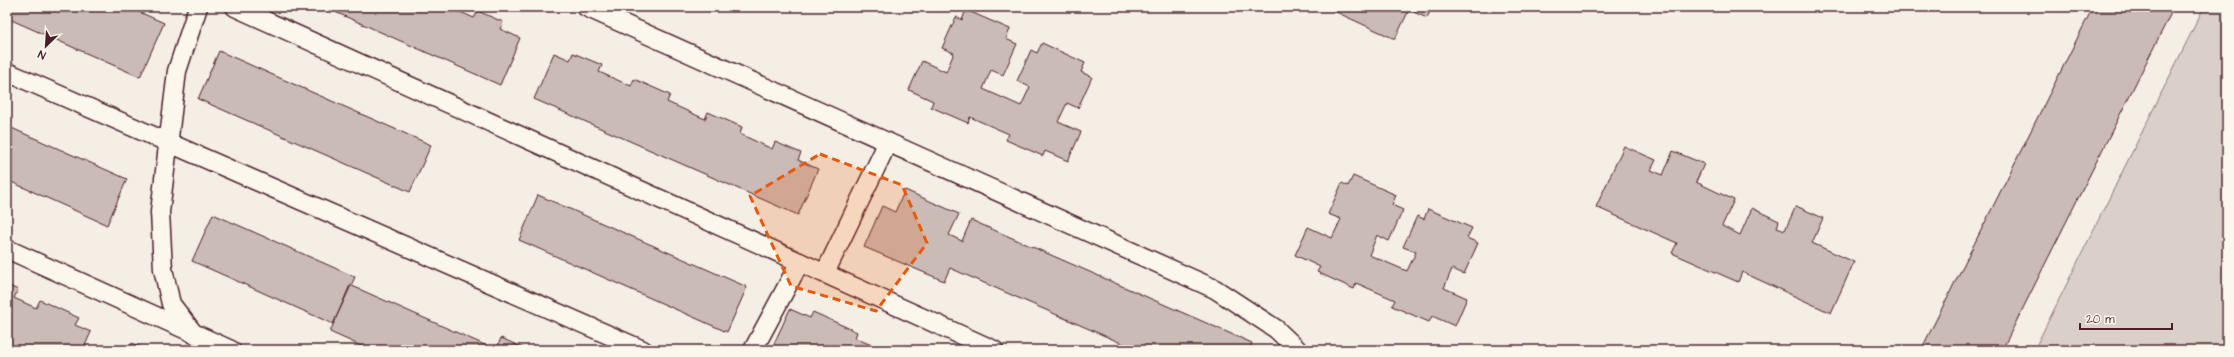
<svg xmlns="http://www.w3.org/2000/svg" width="2234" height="357" font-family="'Architects Daughter',sans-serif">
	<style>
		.green { fill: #dbd0c9; stroke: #92787a }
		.building { fill: #cabbb6; stroke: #4a1f2b }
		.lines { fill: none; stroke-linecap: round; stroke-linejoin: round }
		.lane-casing { stroke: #4a1f2b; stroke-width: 21 }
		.lane { stroke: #fbf7ec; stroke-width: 18 }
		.marked { fill: #e8590c; fill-opacity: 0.2; stroke: #e8590c; stroke-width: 3; stroke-dasharray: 8 5; stroke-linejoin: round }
	</style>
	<rect width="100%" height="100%" fill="#f4eee4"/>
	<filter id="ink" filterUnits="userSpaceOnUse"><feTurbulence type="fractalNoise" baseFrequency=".025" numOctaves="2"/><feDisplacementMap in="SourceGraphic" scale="8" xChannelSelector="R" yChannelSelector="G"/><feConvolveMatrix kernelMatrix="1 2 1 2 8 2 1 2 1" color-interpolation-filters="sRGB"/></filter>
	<g filter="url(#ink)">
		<!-- green -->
		<path class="green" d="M2204 7H2227V350H2034Z"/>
		<!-- building -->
		<path class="building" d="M7 7H128L164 23 140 77 7 18Z
			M324 7H449L474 18 478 11 503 22 500 29 520 38 500 85Z
			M1325 7H1432L1427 18 1409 10 1395 39Z
			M2093 7H2174L2002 350H1921Z
			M966 10 1010 29 1006 39 1017 44 1003 75 991 70 983 89 1021 106 1030 87 1017 81 1031 50 1037 53 1042 43 1085 63 1081 72 1092 77 1078 108 1067 103 1058 122 1081 132 1068 161 1045 151 1043 156 1006 140 1009 134 970 117 968 123 931 107 933 101 909 90 922 61 946 72 954 53 942 48 956 17 962 20Z
			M219 51 431 145 410 192 198 99Z
			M554 53 570 60 573 53 602 65 599 72 631 86 634 79 670 95 667 102 705 119 708 112 742 127 740 134 772 149 775 142 801 153 798 160 818 169 798 215 534 99Z
			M7 126 127 179 107 225 7 180Z
			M1624 146 1656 160 1651 170 1663 175 1673 151 1704 164 1696 182 1734 200 1722 226 1740 235 1752 208 1779 221 1777 227 1785 230 1796 206 1823 218 1812 243 1854 262 1831 313 1742 272 1738 282 1672 253 1677 243 1596 207Z
			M1353 176 1396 195 1392 205 1403 210 1389 241 1377 235 1369 255 1407 271 1416 252 1403 247 1417 216 1424 219 1428 209 1472 228 1467 238 1478 243 1464 274 1452 269 1444 288 1467 298 1455 326 1432 316 1429 322 1392 306 1395 300 1356 283 1354 289 1317 272 1320 267 1295 255 1308 227 1332 238 1341 219 1328 214 1342 183 1348 186Z
			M905 190 959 214 949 235 962 241 971 220 1252 343 1249 350H1137L950 268 944 281 864 247 882 206 895 212Z
			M538 195 747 287 727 332 519 240Z
			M213 214 355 277 333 324 192 261Z
			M7 285 18 290 14 298 36 308 40 300 79 318 75 325 91 332 83 350H17L7 345Z
			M350 285 496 350H370L330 332Z
			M790 309 810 318 813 312 857 332 855 338 883 350H771Z
			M501 338 528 350H496Z
			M132 343 148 350H129Z"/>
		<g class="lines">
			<defs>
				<path id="lane" d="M235 7 994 350
					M586 7 1215 289 1276 329 1298 350
					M7 72 643 350
					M7 249 231 350
					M825 273 888 142
					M194 334 171 304 163 269 160 212 177 71 198 7
					M753 350 800 262"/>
			</defs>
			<!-- lane casing -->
			<use href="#lane" class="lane-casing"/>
			<!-- lane -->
			<use href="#lane" class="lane"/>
		</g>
	</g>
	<!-- marked area -->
	<path class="marked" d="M820 154 902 185 927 243 876 311 791 286 750 196Z"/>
	<!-- margin -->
	<rect width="2234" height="357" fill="none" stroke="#fbf7ec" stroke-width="24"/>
	<rect x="12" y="12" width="2210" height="333" fill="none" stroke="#4a1f2b" stroke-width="1.5" filter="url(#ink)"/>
	<!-- north arrow -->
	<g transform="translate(46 46) rotate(205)" stroke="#fbf7ec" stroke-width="3" paint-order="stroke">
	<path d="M0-3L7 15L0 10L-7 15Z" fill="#4a1f2b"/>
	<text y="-6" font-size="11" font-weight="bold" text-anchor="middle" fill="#4a1f2b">N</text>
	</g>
	<!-- scale -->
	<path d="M2080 323v6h92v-6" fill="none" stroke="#4a1f2b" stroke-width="2"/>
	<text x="2086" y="323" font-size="12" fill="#4a1f2b" stroke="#fbf7ec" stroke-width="3" paint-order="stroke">20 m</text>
</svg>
